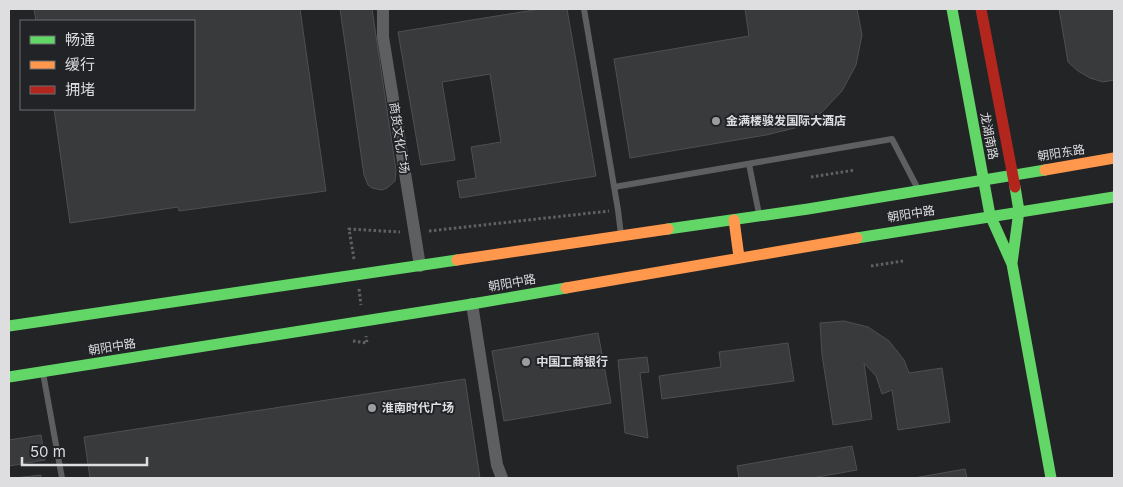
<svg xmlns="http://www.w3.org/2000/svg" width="1123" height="487" font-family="Inter,'Noto Sans SC',sans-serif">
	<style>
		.building { fill: #393a3c; stroke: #4e4f51 }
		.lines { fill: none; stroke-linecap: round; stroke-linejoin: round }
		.path { stroke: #616162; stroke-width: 3; stroke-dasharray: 2.5 2.5; stroke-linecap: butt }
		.lane { stroke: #5e5f61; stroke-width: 6 }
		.street { stroke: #5e5f61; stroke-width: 12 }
		.fast { stroke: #63d668; stroke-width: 11 }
		.slow { stroke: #ff974d; stroke-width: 11 }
		.jam { stroke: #b3261e; stroke-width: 11 }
		.poi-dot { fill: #9d9da0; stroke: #222327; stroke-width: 2 }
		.labels { text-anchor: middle; stroke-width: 4; stroke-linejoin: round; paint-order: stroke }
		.poi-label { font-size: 12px; font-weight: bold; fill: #dedee1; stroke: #222327; text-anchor: start }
		.street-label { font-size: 12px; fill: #dedee1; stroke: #222327 }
	</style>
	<rect width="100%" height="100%" fill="#232426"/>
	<!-- building -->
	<path class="building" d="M34 9H300L326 191 179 211 178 207 70 223 54 109H194V21H36Z
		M340 9H372L396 170 395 181 387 188 382 190 372 188 368 185 364 175Z
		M540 9H567L596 176 460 198 457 181 476 178 471 147 501 142 490 74 442 82 455 160 421 165 398 32Z
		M745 9H857L862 35 856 65 842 91 821 113 795 128 766 135 630 158 614 59 749 36Z
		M1059 9H1114V80L1103 82 1090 78 1078 71 1068 62Z
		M844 321 868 327 889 341 904 360 909 373 942 368 950 422 898 430 892 390 882 394 876 376 864 363 872 419 833 425 822 355 820 323Z
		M598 333 611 403 504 421 492 351Z
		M788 343 794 381 662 399 659 376 721 367 719 352Z
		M647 357 649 372 640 373 648 438 625 433 618 360Z
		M465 379 480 478H90L84 437Z
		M41 435 45 460 9 466V440Z
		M852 446 857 470 812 478H739L737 466Z
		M965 469 967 478H914Z
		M41 475V478H14Z"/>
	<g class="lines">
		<!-- path -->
		<path class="path" d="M811 177 855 170
			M429 231 609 211
			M354 259 349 229 400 232
			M871 266 903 261
			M359 289 361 305
			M353 341 367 343 366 336"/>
		<!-- lane -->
		<path class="lane" d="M584 9 618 210 621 235
			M749 164 759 214
			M614 187 892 139 918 189
			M43 373 62 478"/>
		<!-- street -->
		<path class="street" d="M383 9V37L420 266
			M472 304 497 465 502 478"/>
		<!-- fast -->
		<path class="fast" d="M952 9 990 215 1012 264 1051 478
			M668 229 808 209 1045 170
			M857 238 1114 197
			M1012 263 1019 211 1015 187
			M9 326 457 260
			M9 377 472 304 566 288"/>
		<!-- slow -->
		<path class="slow" d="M1045 170 1114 158
			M734 220 739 257
			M457 260 668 229
			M566 288 857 238"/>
		<!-- jam -->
		<path class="jam" d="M981 9 1015 187"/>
	</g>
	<!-- markers -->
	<g class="poi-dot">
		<circle cx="716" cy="121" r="5"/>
		<circle cx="526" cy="362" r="5"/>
		<circle cx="372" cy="408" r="5"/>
	</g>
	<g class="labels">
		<!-- poi labels -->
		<g class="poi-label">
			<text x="726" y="125">金满楼骏发国际大酒店</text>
			<text x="536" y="366">中国工商银行</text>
			<text x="382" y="412">淮南时代广场</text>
		</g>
		<!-- street labels -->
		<g class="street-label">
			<text transform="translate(989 136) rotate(79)" y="4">龙湖南路</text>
			<text transform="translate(399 138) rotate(81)" y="4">商货文化广场</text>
			<text transform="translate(1061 153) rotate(-9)" y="4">朝阳东路</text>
			<text transform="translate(911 214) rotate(-9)" y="4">朝阳中路</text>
			<text transform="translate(512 283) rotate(-10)" y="4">朝阳中路</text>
			<text transform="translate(112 347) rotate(-9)" y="4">朝阳中路</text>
		</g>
	</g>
	<!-- border -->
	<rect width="1123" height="487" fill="none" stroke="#dedee1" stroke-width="20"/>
	<!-- legend -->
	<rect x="20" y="20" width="175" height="90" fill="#222327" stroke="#6d6e71"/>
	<rect x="30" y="36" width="25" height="8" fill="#63d668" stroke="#6d6e71"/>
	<text x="65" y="45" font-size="15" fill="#dedee1">畅通</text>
	<rect x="30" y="61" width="25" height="8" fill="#ff974d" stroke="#6d6e71"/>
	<text x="65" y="70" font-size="15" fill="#dedee1">缓行</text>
	<rect x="30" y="86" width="25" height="8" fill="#b3261e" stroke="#6d6e71"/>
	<text x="65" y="95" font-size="15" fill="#dedee1">拥堵</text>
	<!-- scale -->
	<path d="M22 457v8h125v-8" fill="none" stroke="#dedee1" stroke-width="2.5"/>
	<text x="30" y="457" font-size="15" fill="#dedee1" stroke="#222327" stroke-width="4" paint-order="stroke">50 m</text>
</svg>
